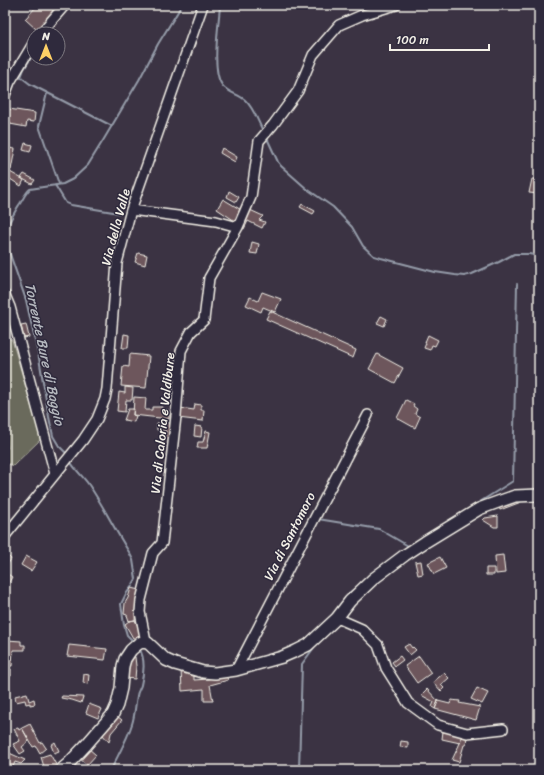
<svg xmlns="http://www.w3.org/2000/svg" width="544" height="775" font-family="Sriracha,sans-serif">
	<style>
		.green { fill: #6a6b5c; stroke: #afaea2 }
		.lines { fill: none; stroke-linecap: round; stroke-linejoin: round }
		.stream { stroke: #959ca9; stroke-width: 2 }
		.building { fill: #6d575c; stroke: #f4f1e8 }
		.minor-casing { stroke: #f4f1e8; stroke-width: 12 }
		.major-casing { stroke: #f4f1e8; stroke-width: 14 }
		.minor { stroke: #2f2a3d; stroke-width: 9 }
		.major { stroke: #2f2a3d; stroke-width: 11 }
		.labels { text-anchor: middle; stroke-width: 3; stroke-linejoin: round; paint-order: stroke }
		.street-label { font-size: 13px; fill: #f4f1e8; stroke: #2f2a3d }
		.water-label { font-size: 14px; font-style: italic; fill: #b5b8be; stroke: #2f2a3d }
	</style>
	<rect width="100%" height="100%" fill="#3b3343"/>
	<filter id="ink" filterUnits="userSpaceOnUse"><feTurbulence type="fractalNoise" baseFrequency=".025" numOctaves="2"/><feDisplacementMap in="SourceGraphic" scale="8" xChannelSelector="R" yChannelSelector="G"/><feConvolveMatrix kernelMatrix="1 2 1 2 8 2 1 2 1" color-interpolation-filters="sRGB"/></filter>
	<g filter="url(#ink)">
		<!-- green -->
		<path class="green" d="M5 337 12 340 41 439 13 466 5 462V451L8 448 5 428Z"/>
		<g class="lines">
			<!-- stream -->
			<path class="stream" d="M220 5C219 24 211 70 222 85 228 93 238 94 245 100 254 108 258 122 264 133
				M34 53 24 69 21 77 30 84 112 126
				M47 93 39 126 59 184
				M266 136 278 162 281 166 307 189 333 207 352 227 363 246 374 256 381 258 435 272 455 275 464 276 472 274 499 262 514 254H529L539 256
				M55 185 66 203 71 205 119 213
				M5 235C7 224 13 215 19 205 23 200 25 193 30 189L63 184 73 179 88 165 104 139 139 80 158 44 182 5
				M5 240 26 300 39 358 49 417 53 436 59 446 66 453 67 455
				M70 461C75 470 83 476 89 485 104 507 115 530 129 552L133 560 136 579 132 586 126 594 121 604 124 625 127 635 134 642
				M475 505 513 481 517 284
				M318 519 379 529 410 547
				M346 598 349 593 358 586
				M111 770C118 755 127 740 132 724 135 715 135 706 137 696 137 692 140 689 141 685 144 673 146 659 139 648
				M299 770 302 664 318 642"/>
		</g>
		<!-- building -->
		<path class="building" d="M43 5H47L54 12 37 30 25 19 37 6 40 8Z
			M9 109 35 113 34 122 27 121 26 127 10 124V122H7Z
			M5 121 10 122 5 152Z
			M25 143 32 145 30 152 23 150Z
			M9 148 15 149 11 170 5 169Z
			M222 148 237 157 235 162 220 153Z
			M10 172 24 180 21 186 7 177Z
			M24 174 35 180 32 184 21 178Z
			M532 179H539V194L529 193Z
			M229 191 239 197 236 202 227 197Z
			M223 199 248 214 238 223 217 209Z
			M302 204 315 211 313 214 300 207Z
			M250 210 263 216 259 220 265 222 262 228 248 221 244 229 240 227Z
			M252 242 259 244 257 254 250 253Z
			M138 253 147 255 145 265 135 262Z
			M262 292 281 299 275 312 263 307 261 312 246 305 250 297 258 301Z
			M270 311 356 350 353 358 266 319Z
			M9 313 12 325 5 327V314Z
			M381 316 387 319 384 326 377 323Z
			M26 324 29 337 24 338 21 325Z
			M124 334 129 335 128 348H122Z
			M428 335 438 340 435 346 432 345 430 350 424 348 426 343 425 342Z
			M130 354 149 356 146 388 121 386 123 366 129 367Z
			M377 354 403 368 395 383 369 369Z
			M125 387 133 388 132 400H126L125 412 117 411 119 392 125 393Z
			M134 397 146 398 145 410H152V407H162V409L169 410V419L133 415Z
			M406 400 414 404 413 406 417 409 415 414 420 417 415 428 397 418Z
			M195 404 201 405V410H204L203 421 178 418 180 408 194 410Z
			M128 409H134L133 415 136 416 134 422 124 420Z
			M157 423H173L172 440 165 439 166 431 157 430Z
			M195 426 202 427 201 437 194 436Z
			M206 431 210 432 207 448H197L198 442H203Z
			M519 497 521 502 500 510 498 504Z
			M498 516V527H494L483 520 485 518Z
			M503 555 505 573 496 574 495 556Z
			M8 556 11 559 5 569V557L6 558Z
			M26 556 37 562 31 571 21 565Z
			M440 557 446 568 434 574 428 563Z
			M421 561 423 574 418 575 415 562Z
			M486 568H494V575H486Z
			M5 572 12 577 8 584 5 582Z
			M131 588 139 590 136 602 135 620 129 621 127 615 124 614 125 603 128 598Z
			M135 620 141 633 138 638H133L125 624 129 621Z
			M7 640 21 641V645H25V650H13L12 666H5Z
			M409 644 412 648 413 647 416 650 410 655 404 647Z
			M69 645 107 649 105 660 67 656Z
			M130 656 135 657 136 666 135 679 125 678Z
			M400 656 403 660 395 666 392 662Z
			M419 656 431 673 417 683 405 666Z
			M5 669H11V676H9L8 681H5Z
			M181 670 194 674V680L208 679 227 674 228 680 210 685 213 701H204V689L182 691Z
			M444 673 449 678 441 685 444 688 441 691 433 682Z
			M84 674 89 675 88 684 83 683Z
			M477 688 488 693 482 704 471 699Z
			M427 689 438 701 435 709 432 707 434 702 421 695Z
			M27 693 29 701 34 699 35 704 30 705V703L26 704 25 700 16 702 15 696Z
			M62 696 83 697 81 703 72 700 61 698Z
			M451 700 460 701 459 703 480 707 476 720 435 709 438 701 450 704Z
			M89 704 102 709 98 718 86 713Z
			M117 716 122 720 111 733 109 742 102 734Z
			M30 724 40 743 42 742 46 748 40 753 36 746 33 747 22 728Z
			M18 728 19 730 22 728 29 741 22 747 25 751 20 754 13 744 20 741 14 729Z
			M443 731 449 733 450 731 462 734 460 743 442 739Z
			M462 734 467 735 466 745H464L459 762 452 760 460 743Z
			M401 741 408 742V748L400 747Z
			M55 742 59 751 54 753 51 745Z
			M88 748 96 755 87 765 79 758Z
			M7 752 25 760 21 764 15 762 13 767 8 765 5 768V758Z
			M50 754 59 770H45L41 757Z"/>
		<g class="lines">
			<defs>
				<path id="minor" d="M40 34 65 5
					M5 95 10 82 34 42
					M131 210 216 221 238 227
					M5 295 10 307 55 474
					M5 536 83 440 97 419 105 399 107 389 117 263 131 210 203 5
					M337 618 362 629 378 645 386 668 408 703 438 725 467 733 503 729
					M146 642 140 612 141 600 153 553 162 543 176 416 181 351 191 332 204 320 209 278 238 227 251 197 259 141 273 125 298 91 313 55 339 25 362 15 396 5
					M236 670 368 415"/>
				<path id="major" d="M61 770 68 764 86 745 113 714 117 705 121 688 123 666 125 659 131 650 138 644 142 642 148 643 166 660 175 664 203 672 215 673 236 670 282 657 296 651 308 645 337 618 350 601 373 579 405 555 425 542 479 509 498 502 515 496 539 495"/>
			</defs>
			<!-- minor casing -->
			<use href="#minor" class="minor-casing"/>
			<!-- major casing -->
			<use href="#major" class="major-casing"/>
			<!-- minor -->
			<use href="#minor" class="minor"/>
			<!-- major -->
			<use href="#major" class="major"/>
		</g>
	</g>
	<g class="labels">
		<!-- street labels -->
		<g class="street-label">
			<text transform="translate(115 227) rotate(-75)" y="5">Via della Valle</text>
			<text transform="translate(162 423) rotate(-84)" y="5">Via di Caloria e Valdibure</text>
			<text transform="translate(289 536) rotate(-63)" y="5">Via di Santomoro</text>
		</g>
		<!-- water labels -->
		<g class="water-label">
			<text transform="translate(45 354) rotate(78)" y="5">Torrente Bure di Baggio</text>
		</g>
	</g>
	<!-- margin -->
	<rect width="544" height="775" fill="none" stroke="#2f2a3d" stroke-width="20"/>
	<rect x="10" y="10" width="524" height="755" fill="none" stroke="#f4f1e8" stroke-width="1.5" filter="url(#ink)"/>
	<!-- north arrow -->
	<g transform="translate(46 46)"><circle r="19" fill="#2f2a3d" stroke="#7e7a81"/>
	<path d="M0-3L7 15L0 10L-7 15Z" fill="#ffd166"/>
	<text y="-6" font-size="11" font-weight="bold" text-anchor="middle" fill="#f4f1e8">N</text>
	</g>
	<!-- scale -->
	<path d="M390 44v6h99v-6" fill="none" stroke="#f4f1e8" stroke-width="2"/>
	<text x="396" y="44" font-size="12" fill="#f4f1e8" stroke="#2f2a3d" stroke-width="3" paint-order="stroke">100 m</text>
</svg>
